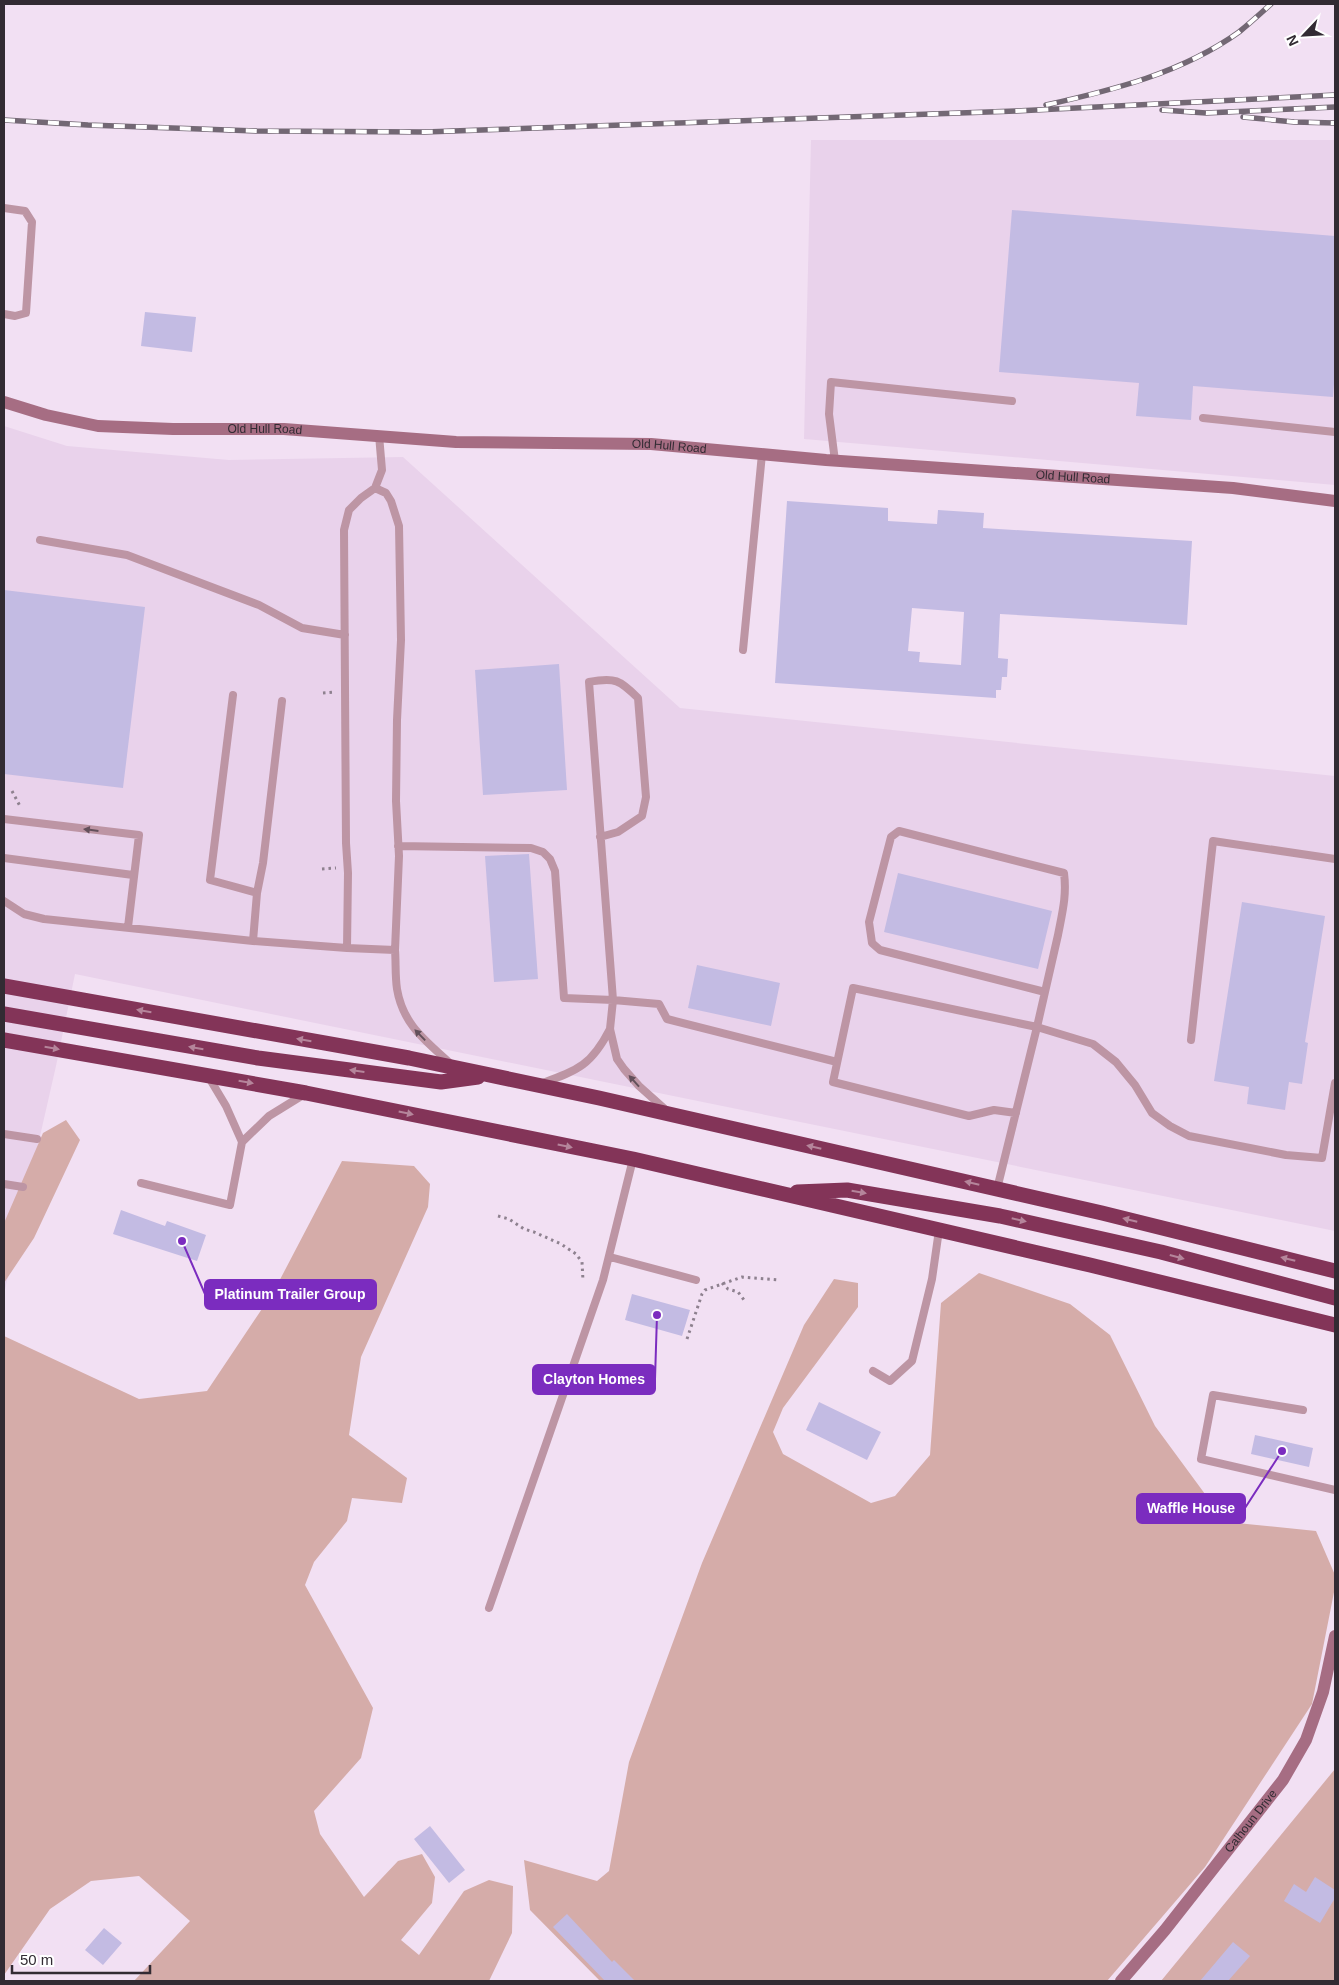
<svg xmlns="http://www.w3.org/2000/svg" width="1339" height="1985" font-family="Helvetica,sans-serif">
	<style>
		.built { fill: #e9d2eb }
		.green { fill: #d5aca9 }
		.building { fill: #c3bbe3; fill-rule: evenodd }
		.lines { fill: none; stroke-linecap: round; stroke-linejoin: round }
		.path { stroke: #8e818f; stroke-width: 3; stroke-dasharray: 2.5 4; stroke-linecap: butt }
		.lane { stroke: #bd95a4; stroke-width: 8 }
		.secondary { stroke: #a66d83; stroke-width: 12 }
		.highway { stroke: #833458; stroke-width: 15 }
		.rail-casing { stroke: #736874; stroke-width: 5.5 }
		.rail { stroke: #fff; stroke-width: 4; stroke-dasharray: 11; stroke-linecap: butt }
		.oneway { fill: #63505b }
		.oneway2 { fill: #b5859b }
		.labels { text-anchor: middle; stroke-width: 4; stroke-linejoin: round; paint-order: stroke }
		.street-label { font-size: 12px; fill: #322b33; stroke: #fff }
		.leader { fill: none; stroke: #7b2cbf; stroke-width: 2 }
		.callout-dot { fill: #7b2cbf; stroke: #fff; stroke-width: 2 }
		.callout { fill: #7b2cbf; stroke: #7b2cbf; stroke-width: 2 }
		.callout-label { font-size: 14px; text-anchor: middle; font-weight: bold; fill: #fff }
	</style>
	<rect width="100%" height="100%" fill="#f2e0f3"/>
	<!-- built -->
	<path class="built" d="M811 140H1335V485L804 439Z
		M4 426 67 446 229 460 403 457 680 708 1335 776V1231L75 974 56 1066 4 1294Z"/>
	<!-- green -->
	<path class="green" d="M66 1120 80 1140 34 1238 4 1283V1223L43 1133Z
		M342 1161 414 1166 430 1184 428 1207 361 1357 349 1435 407 1478 402 1503 352 1498 347 1521 314 1562 305 1585 373 1708 361 1758 314 1811 320 1834 364 1897 398 1861 422 1854 435 1877 432 1903 401 1940 419 1955 464 1891 489 1880 513 1886 512 1933 489 1981H134L190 1921 139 1876 91 1881 50 1909 4 1975V1336L139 1399 207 1391 274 1291Z
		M979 1273 1070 1304 1110 1335 1155 1426 1216 1509 1237 1523 1316 1531 1335 1575V1587L1312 1704 1205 1867 1107 1981H600L530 1910 524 1860 597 1881 609 1871 629 1762 702 1563 804 1325 834 1279 858 1283V1307L783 1408 773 1432 783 1454 871 1503 895 1496 930 1455 941 1303Z
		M1335 1769V1981H1161Z"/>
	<!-- building -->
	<path class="building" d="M1012 210 1335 236V371L1333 397 1193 386 1191 420 1136 416 1139 383 999 372Z
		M145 312 196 317 192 352 141 346Z
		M787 501 888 508V521L937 524 938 510 984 513 983 528 1192 541 1187 625 1000 614 998 658 1008 659 1007 677H1002L1001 690H996V698L775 683ZM912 608 964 612 961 665 919 662 920 652 908 651Z
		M4 590 145 607 123 788 4 774Z
		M559 664 567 790 483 795 475 670Z
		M529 854 538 979 494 982 485 856Z
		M898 873 1052 911 1038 969 884 932Z
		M1242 902 1325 916 1305 1042 1308 1043 1302 1084 1289 1082 1285 1110 1247 1104 1249 1087 1214 1081Z
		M697 965 780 983 771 1026 688 1008Z
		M121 1210 165 1226 167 1221 206 1235 197 1261 113 1234Z
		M632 1294 690 1310 682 1336 625 1320Z
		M819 1402 881 1432 867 1460 806 1430Z
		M1255 1435 1313 1448 1309 1467 1251 1454Z
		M430 1826 465 1870 449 1883 414 1839Z
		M1315 1877 1335 1890V1898L1320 1923 1284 1901 1294 1884 1306 1892Z
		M567 1914 612 1962 614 1960 635 1981H605L553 1927Z
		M104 1928 122 1943 103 1965 85 1950Z
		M1233 1942 1250 1956 1228 1981H1200Z"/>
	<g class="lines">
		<!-- path -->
		<path class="path" d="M323 693 335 692
			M12 791 21 808
			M322 869 336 868
			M498 1216 509 1219 524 1229 534 1232 561 1244 576 1254 582 1262 583 1281
			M722 1283 728 1289 738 1292 744 1300
			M687 1339 702 1294 705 1290 742 1277 780 1280"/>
		<!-- lane -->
		<path class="lane" d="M4 208 25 211 32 222 26 313 15 316 4 314
			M1203 418 1335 432
			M379 435 382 470 375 488 361 498 349 510 344 530 346 843 348 873 347 948 395 950C396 962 395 976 397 989 403 1025 426 1041 451 1064
			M835 461 829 414 831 382 1012 401
			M375 488 386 493 391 501 399 526 401 640 397 720 396 801 399 856 395 950
			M40 540 127 555 259 605 302 628 345 635
			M743 650 762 454
			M233 695 210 880 257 893
			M4 819 139 835 128 927
			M600 837 618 832 642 816 646 797 638 698C620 680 615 677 589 682L613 1000 610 1029 617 1059 624 1069 639 1086 667 1111
			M398 846 531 848 543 852 550 859 555 871 564 998 613 1000 659 1004 667 1019 837 1062
			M4 858 133 875
			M4 901 24 914 44 919 253 941 347 948
			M253 941 257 893 263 863 282 701
			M1045 992 880 950 872 943 869 922 891 837 899 831 1064 873C1067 896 1062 914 1058 935 1051 966 1044 997 1037 1027L1093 1044 1116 1062 1135 1085 1152 1113 1170 1126 1189 1136 1286 1155 1322 1158 1335 1083
			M1191 1040 1213 841 1335 859
			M540 1084C578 1070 591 1066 610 1029
			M4 1134 37 1139
			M242 1142 269 1116 303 1095
			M141 1183 230 1205 242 1142 226 1106 208 1076
			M4 1184 23 1187
			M997 1189 1037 1027 853 988 833 1082 969 1116 994 1110 1016 1113
			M610 1257 696 1280
			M873 1371 890 1381 912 1361 932 1279 939 1230
			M1303 1410 1213 1395 1201 1459 1335 1490
			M489 1608 603 1280 633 1159"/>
		<!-- secondary -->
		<g class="secondary">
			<path id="s1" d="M4 402 46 415 98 426 173 429H284L456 442 651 444 826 460 1233 488 1335 501"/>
			<path id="s2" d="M1121 1981 1165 1930 1283 1780 1306 1740 1323 1692 1335 1636"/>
		</g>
		<!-- highway -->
		<path class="highway" d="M4 986 409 1058 599 1098 1102 1213 1335 1271
			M4 1014 258 1058 441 1082 478 1077
			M4 1040 306 1093 633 1159 1090 1265 1335 1325
			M797 1192 847 1190 1000 1216 1161 1252 1335 1298"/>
		<defs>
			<path id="rail" d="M1046 105C1113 90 1182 73 1239 32 1250 23 1261 13 1271 4
				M1162 110 1206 113 1335 107
				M1243 117 1294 122 1335 123
				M4 120 88 125 257 131 425 132 1016 111 1335 95"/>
		</defs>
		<!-- rail casing -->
		<use href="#rail" class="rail-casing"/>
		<!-- rail -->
		<use href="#rail" class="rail"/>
	</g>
	<!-- one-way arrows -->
	<defs><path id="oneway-solid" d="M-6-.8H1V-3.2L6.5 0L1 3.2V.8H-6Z" transform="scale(1.25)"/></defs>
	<g class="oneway">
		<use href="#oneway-solid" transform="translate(91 830) rotate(-173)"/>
		<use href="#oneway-solid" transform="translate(420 1035) rotate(-134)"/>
		<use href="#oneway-solid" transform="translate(634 1081) rotate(-132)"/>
	</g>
	<g class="oneway2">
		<use href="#oneway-solid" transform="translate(144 1011) rotate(-170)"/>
		<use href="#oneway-solid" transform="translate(304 1040) rotate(-170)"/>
		<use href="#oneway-solid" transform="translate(52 1048) rotate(10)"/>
		<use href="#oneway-solid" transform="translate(196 1048) rotate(-170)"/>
		<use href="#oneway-solid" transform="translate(357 1071) rotate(-172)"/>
		<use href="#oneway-solid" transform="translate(246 1082) rotate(10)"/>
		<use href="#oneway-solid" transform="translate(406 1113) rotate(12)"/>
		<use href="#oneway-solid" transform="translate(565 1146) rotate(12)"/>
		<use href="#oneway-solid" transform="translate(814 1147) rotate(-167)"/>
		<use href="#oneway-solid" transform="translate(972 1183) rotate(-167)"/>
		<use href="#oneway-solid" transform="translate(859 1192) rotate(10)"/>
		<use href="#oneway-solid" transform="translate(1019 1220) rotate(13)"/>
		<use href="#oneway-solid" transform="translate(1130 1220) rotate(-166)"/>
		<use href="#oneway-solid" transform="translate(1177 1257) rotate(15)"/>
		<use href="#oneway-solid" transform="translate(1288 1259) rotate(-166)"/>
	</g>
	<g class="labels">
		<!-- street labels -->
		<g class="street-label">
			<text dy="4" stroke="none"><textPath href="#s1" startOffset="264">Old Hull Road</textPath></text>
			<text dy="4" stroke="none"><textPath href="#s1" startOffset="669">Old Hull Road</textPath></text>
			<text dy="4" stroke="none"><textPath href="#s1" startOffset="1074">Old Hull Road</textPath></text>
			<text dy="4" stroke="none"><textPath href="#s2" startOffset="206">Calhoun Drive</textPath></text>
		</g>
	</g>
	<!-- callouts -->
	<path class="leader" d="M182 1241L205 1294M657 1315L655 1379M1282 1451L1245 1508"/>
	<g class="callout-dot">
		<circle cx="182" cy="1241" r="5"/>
		<circle cx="657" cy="1315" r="5"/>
		<circle cx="1282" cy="1451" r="5"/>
	</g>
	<g class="callout">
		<rect x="205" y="1280" width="171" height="29" rx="5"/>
		<rect x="533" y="1365" width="122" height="29" rx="5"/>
		<rect x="1137" y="1494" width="108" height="29" rx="5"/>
	</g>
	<g class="callout-label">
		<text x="290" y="1299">Platinum Trailer Group</text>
		<text x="594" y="1384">Clayton Homes</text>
		<text x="1191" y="1513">Waffle House</text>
	</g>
	<!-- border -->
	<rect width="1339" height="1985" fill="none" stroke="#322b33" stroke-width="10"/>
	<!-- north arrow -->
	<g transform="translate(1304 35) rotate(245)" stroke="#ffffff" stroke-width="4" paint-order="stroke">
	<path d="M0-4L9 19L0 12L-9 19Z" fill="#322b33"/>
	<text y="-8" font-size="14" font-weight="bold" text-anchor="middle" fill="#322b33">N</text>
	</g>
	<!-- scale -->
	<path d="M12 1965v8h138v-8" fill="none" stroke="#322b33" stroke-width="2.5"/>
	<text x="20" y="1965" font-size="15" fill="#322b33" stroke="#ffffff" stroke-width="4" paint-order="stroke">50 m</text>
</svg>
